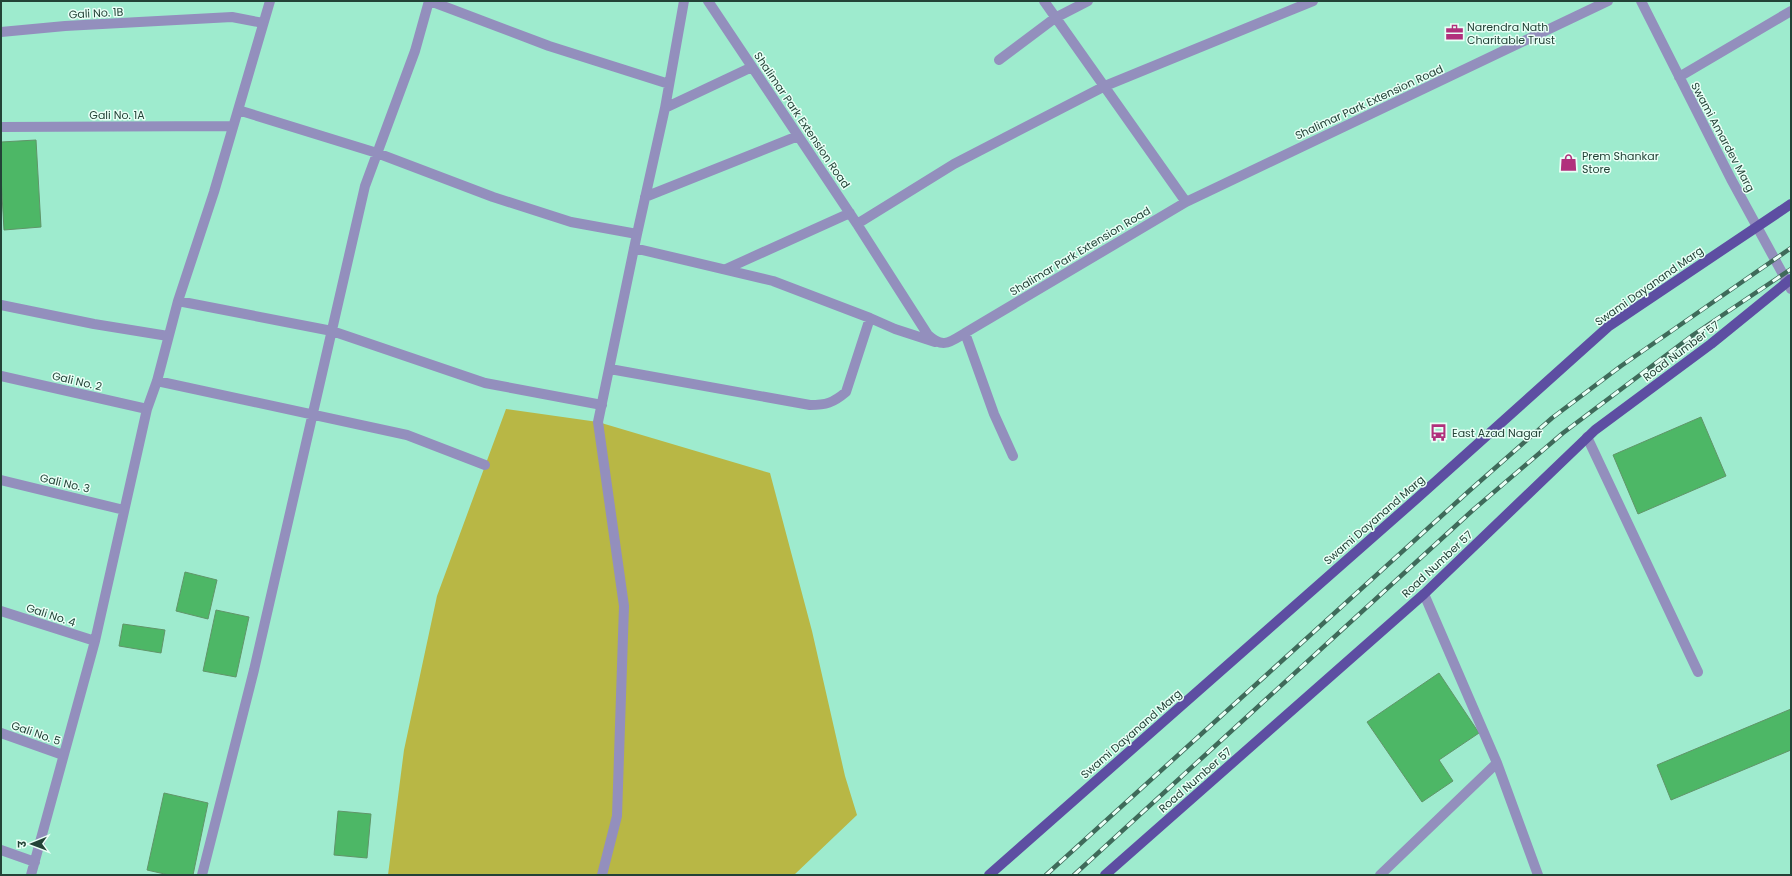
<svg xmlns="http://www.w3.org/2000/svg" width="1792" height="876" font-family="Poppins,'Noto Sans Devanagari',sans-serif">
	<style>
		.green { fill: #b8b745 }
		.building { fill: #4db766; stroke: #609569 }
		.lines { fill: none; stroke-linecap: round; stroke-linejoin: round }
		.minor { stroke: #938fbd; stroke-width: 10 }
		.major { stroke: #5d4ea2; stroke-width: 10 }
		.rail-casing { stroke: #3f6a5a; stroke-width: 4.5 }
		.rail { stroke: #e9fff6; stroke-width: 3; stroke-dasharray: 9; stroke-linecap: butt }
		.labels { text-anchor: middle; stroke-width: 3; stroke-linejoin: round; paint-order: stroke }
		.street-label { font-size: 11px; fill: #234337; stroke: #e9fff6 }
		.poi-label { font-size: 11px; fill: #234337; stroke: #e9fff6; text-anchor: start }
	</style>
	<rect width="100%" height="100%" fill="#9eebce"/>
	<!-- green -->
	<path class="green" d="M506 409 598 422 770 473 812 631 845 776 857 815 794 875H388L404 750 437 596Z"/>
	<!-- building -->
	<path class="building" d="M36 140 41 227 4 230 1 177V142Z
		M1701 417 1726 476 1638 514 1613 455Z
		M185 572 217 580 208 619 176 611Z
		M216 610 249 617 236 677 203 671Z
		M123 624 165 630 161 653 119 646Z
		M1439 673 1479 733 1439 760 1453 781 1422 802 1367 722Z
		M1791 709V750L1671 800 1657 765Z
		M164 793 208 803 193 875H169L147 870Z
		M338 811 371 814 367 858 334 855Z"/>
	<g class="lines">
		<!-- minor -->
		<path class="minor" d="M430 1 549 46 669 84
			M708 1 857 224 928 335C943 349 950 342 965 333L1186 202 1608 1
			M1044 1 1186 202
			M1641 1 1731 179 1791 289
			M1 32 65 26 232 17 263 23
			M999 60 1055 18 1088 1
			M1679 77 1791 11
			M665 108 752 67
			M238 110 377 153 493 197 571 222 637 234
			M1 127 233 126
			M645 197 798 136
			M857 224 954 164 1105 86 1313 1
			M634 248 773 281 870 318 895 329 935 342
			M726 269 850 213
			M178 301 332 331 485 383 602 405
			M1 305 94 324 168 336
			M965 333 994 414 1013 456
			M610 369 810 405C826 405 833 403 846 392L870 318
			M1 376 147 409
			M157 381 407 435 485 465
			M1587 437 1698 672
			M1 480 124 510
			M1424 594 1497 763 1538 875
			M1 611 95 641
			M1 733 63 755
			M1 850 35 862
			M31 875 95 641 147 409 157 381 178 301 214 192 270 1
			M202 875 254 670 365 186 415 51 429 1
			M602 875 617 816 624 606 598 422 637 234 665 108 684 1
			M1380 875 1497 763"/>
		<!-- major -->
		<path class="major" d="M989 875 1415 500 1609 326 1791 204
			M1105 875 1424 594 1595 430 1711 344 1791 279"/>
		<defs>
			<path id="rail" d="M1046 875 1469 491 1552 418 1621 366 1791 248
				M1074 875 1473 510 1563 433 1693 335 1791 269"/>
		</defs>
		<!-- rail casing -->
		<use href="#rail" class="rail-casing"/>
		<!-- rail -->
		<use href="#rail" class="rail"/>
	</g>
	<!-- icons -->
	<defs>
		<symbol id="office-bare" viewBox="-9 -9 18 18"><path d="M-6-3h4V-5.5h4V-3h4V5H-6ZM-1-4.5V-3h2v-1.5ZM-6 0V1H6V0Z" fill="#b1307c" stroke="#e9fff6" stroke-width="2.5" paint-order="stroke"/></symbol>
		<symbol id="shop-bare" viewBox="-9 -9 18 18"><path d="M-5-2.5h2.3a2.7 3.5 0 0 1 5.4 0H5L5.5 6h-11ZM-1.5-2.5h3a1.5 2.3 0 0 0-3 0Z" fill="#b1307c" stroke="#e9fff6" stroke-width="2.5" paint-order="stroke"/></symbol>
		<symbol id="bus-bare" viewBox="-9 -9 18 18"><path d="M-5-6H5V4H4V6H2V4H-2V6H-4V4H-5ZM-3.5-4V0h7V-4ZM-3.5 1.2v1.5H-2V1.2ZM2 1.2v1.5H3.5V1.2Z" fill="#b1307c" stroke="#e9fff6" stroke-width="2.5" paint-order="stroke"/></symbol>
	</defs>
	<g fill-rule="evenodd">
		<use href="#office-bare" x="1442" y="20" width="25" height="25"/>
		<use href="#shop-bare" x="1556" y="150" width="25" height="25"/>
		<use href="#bus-bare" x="1426" y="420" width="25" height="25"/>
	</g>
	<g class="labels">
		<!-- street labels -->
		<g class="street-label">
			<text transform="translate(96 13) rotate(-3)" y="4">Gali No. 1B</text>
			<text transform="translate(1369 102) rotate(-25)" y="4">Shalimar Park Extension Road</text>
			<text x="117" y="119">Gali No. 1A</text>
			<text transform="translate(802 120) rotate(56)" y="4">Shalimar Park Extension Road</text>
			<text transform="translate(1723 137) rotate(62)" y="4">Swami Amardev Marg</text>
			<text transform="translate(1080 251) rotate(-31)" y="4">Shalimar Park Extension Road</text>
			<text transform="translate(1649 286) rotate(-35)" y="4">Swami Dayanand Marg</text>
			<text transform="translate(1681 351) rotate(-37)" y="4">Road Number 57</text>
			<text transform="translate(77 381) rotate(13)" y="4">Gali No. 2</text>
			<text transform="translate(65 483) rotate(13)" y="4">Gali No. 3</text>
			<text transform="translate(1374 520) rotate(-41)" y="4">Swami Dayanand Marg</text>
			<text transform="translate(1437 564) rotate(-43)" y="4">Road Number 57</text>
			<text transform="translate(51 615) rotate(18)" y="4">Gali No. 4</text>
			<text transform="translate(36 733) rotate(19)" y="4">Gali No. 5</text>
			<text transform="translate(1131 734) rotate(-41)" y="4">Swami Dayanand Marg</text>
			<text transform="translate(1195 780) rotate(-41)" y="4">Road Number 57</text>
		</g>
		<!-- poi labels -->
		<g class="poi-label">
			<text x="1467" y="31">Narendra Nath<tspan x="1467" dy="13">Charitable Trust</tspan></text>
			<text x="1582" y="160">Prem Shankar<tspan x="1582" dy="13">Store</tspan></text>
			<text x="1452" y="437">East Azad Nagar</text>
		</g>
	</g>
	<!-- border -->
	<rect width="1792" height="876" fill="none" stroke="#234337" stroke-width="4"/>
	<!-- north arrow -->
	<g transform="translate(32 844) rotate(269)" stroke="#e9fff6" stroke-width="3" paint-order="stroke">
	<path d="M0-3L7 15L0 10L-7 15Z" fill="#234337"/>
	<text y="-6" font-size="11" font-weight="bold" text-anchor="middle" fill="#234337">उ</text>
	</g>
</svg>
